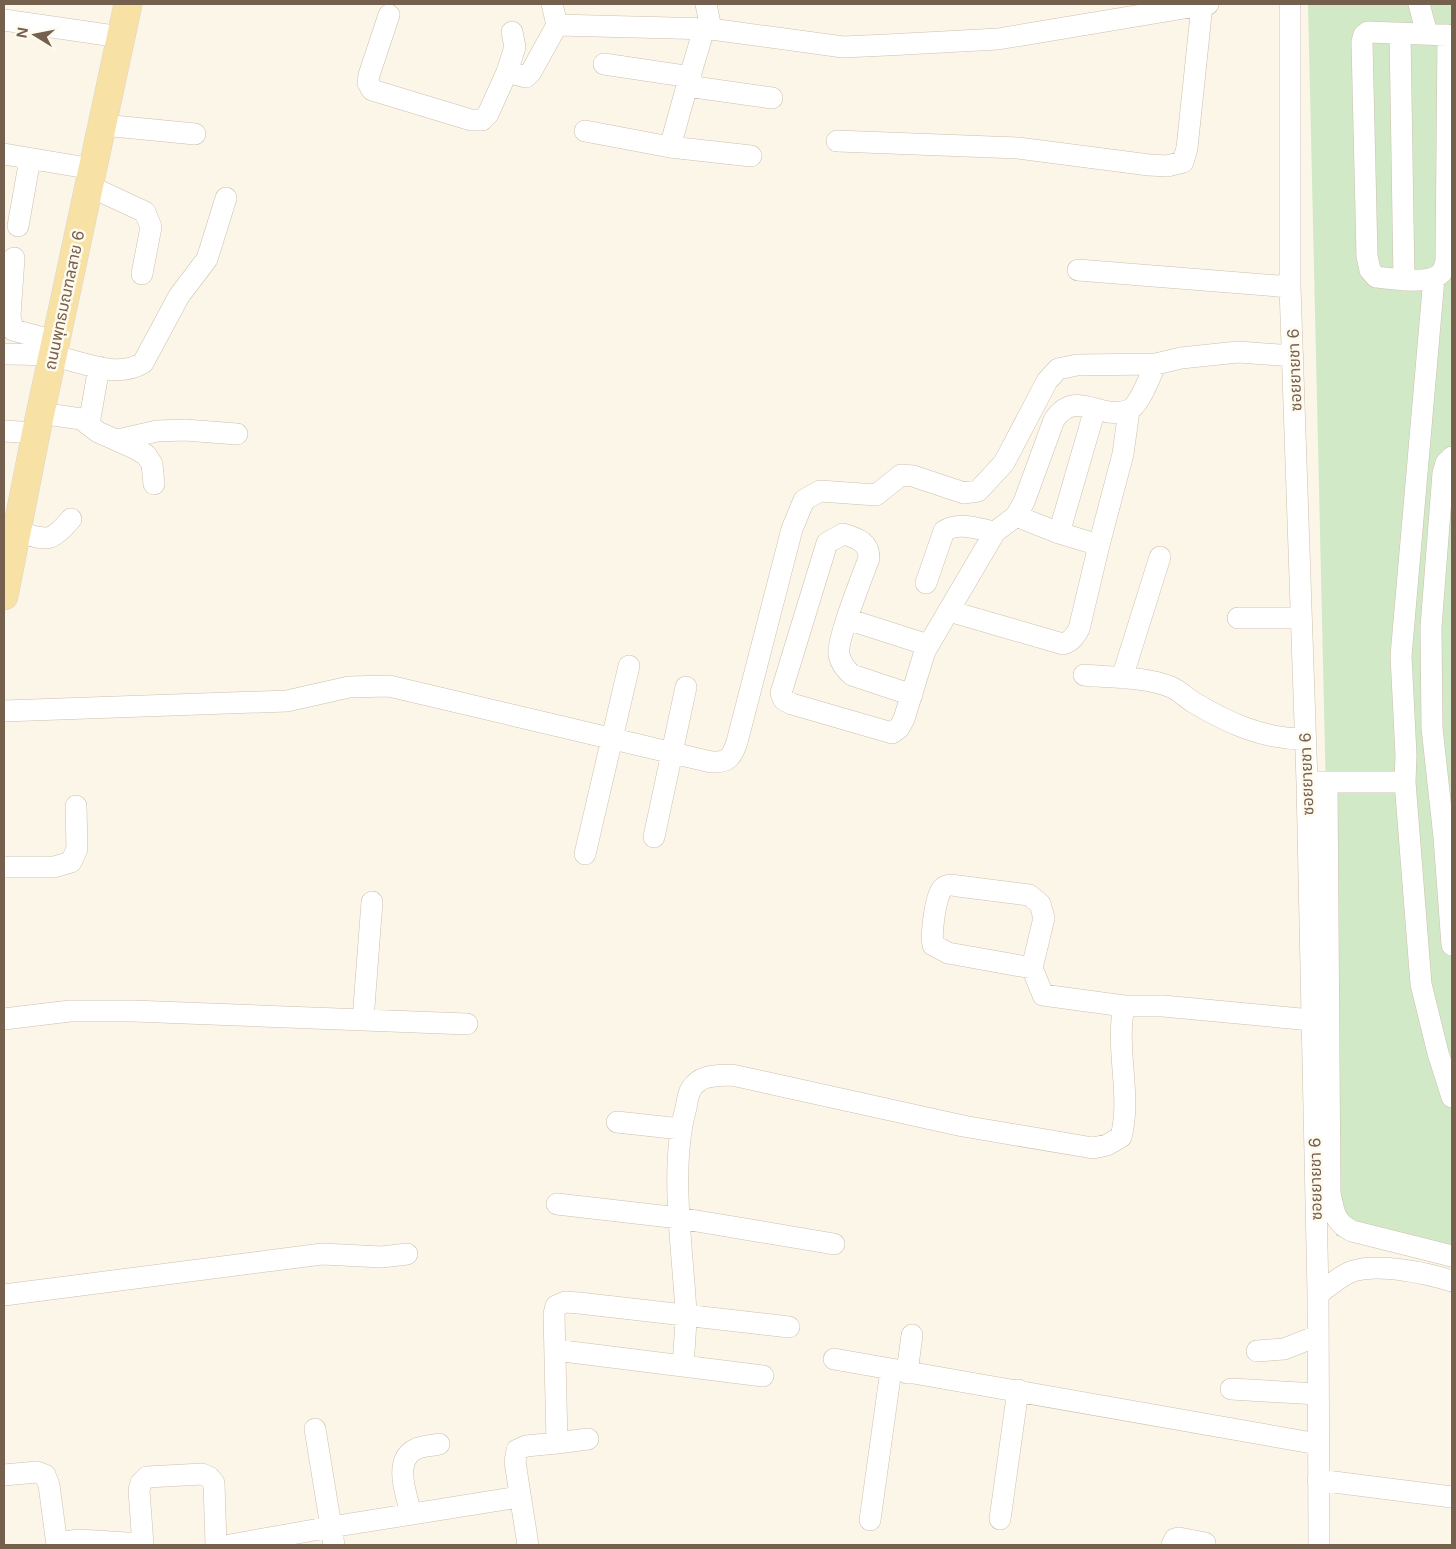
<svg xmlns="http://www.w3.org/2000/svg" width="1456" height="1549" font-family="Inter,'Noto Sans Thai',sans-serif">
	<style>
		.green { fill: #d1e9c7 }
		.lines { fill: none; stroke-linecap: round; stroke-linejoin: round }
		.minor-casing { stroke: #cdbfae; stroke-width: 22 }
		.major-casing { stroke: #dbd5d1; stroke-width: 29 }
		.minor { stroke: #fff; stroke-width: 21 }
		.major { stroke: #f7e1a4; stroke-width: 28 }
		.labels { text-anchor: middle; stroke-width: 5; stroke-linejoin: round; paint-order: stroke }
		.street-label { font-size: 16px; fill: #755f4d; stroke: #fefaee }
	</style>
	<rect width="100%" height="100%" fill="#fcf6e8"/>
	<!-- green -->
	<path class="green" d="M1308 4H1452V1255L1393 1241 1336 1236Z"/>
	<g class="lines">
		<defs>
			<path id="minor" d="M552 4 557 25
				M706 4 711 29
				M1290 4V287L1307 782 1318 1294 1319 1545
				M1419 4 1427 34
				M389 15 369 75 368 83 372 90 471 120H482L488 114 507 72
				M4 20 121 37
				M704 29 687 86 772 98
				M512 32 515 47 507 72 526 77 531 72 557 25 711 29 843 47 887 45 998 39 1208 4
				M1368 32 1448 35 1446 261C1445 264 1444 269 1442 272 1432 285 1391 279 1376 277L1370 270 1367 256 1362 42 1364 35Z
				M1400 33 1404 280
				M604 64 691 77
				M687 86 670 147 751 156
				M103 125 195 134
				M585 131 670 147
				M837 141 1018 148 1149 165 1167 166 1183 162 1187 148 1202 5
				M4 154 93 169
				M89 186 145 212 151 227 142 274
				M18 226 30 159
				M14 258 10 316 13 330 55 341
				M1078 270 1290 287
				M1434 278 1401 656 1406 755 1405 782 1421 984 1438 1053 1452 1097
				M4 354C19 354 36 354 51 356 81 360 114 380 143 363L179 296 207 259 226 198
				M40 413 81 419 98 432 136 449 146 455 152 464 154 484
				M89 424 99 367
				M4 431 36 433
				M118 440 157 431 185 430 237 434
				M1452 457 1446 463 1443 473 1431 627 1432 728 1444 837 1452 945
				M1016 516 1059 533 1099 545 1123 454 1129 410
				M17 532C47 539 49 545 71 519
				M1059 533 1095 409
				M926 583 944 531C959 521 978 529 995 532
				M949 611 1063 644C1072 641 1074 637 1079 629L1099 545
				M1238 618H1301
				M847 619 928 645
				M1084 675C1113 678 1143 676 1171 687 1180 691 1185 697 1193 702 1228 723 1263 739 1304 739
				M1122 678 1160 557
				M912 695 852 675C845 669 841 664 839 655 836 641 863 575 869 558 869 542 857 538 843 534L827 543 781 693 784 700 792 704 892 733 899 728 904 719 925 651 995 532 1016 516 1024 502 1054 420C1076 387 1101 422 1129 410 1140 405 1150 375 1156 364
				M4 711 287 701 349 687 389 686 711 762C728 763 732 757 737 742L792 529 804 500 820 491 876 495 901 475 913 476 964 493 978 491 1004 463 1047 381 1058 369 1077 365 1156 364 1181 358 1238 352 1293 356
				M1314 782H1405
				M1327 782 1330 1193C1334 1212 1334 1222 1352 1231L1452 1256
				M654 837 686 687
				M585 854 629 666
				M4 867H54L71 862 77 849 76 806
				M1032 968 948 953 933 945C931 935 935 895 943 888 947 884 953 885 958 886L1029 895 1040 904 1044 918 1032 968 1043 995 1124 1006
				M4 1019 70 1011H133L467 1024
				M363 1020 372 902
				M617 1122 681 1129
				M557 1204 679 1218 834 1244
				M1318 1294C1328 1287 1341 1275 1353 1271 1380 1263 1426 1273 1452 1281
				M4 1295 322 1254 382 1257 407 1254
				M555 1350 763 1376
				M1257 1351 1284 1349 1317 1336
				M834 1359 1318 1444
				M683 1366C684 1348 686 1330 686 1313 683 1251 669 1167 686 1108 687 1102 688 1094 691 1089 701 1074 716 1076 732 1075L963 1126 1093 1148 1107 1145 1121 1137C1132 1095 1115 1050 1124 1006H1163L1311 1020
				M907 1373 912 1335
				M1231 1389 1317 1394
				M315 1429 334 1545
				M557 1443 588 1439
				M4 1475 37 1472 45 1475 49 1485 57 1545
				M1318 1480 1452 1497
				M411 1514C407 1496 392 1460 416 1449 422 1446 431 1446 439 1444
				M1000 1519 1018 1390
				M870 1520 891 1370
				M57 1543 79 1540 143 1544
				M143 1545 139 1490 141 1483 147 1477 202 1474 209 1477 214 1483 216 1545
				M230 1545 331 1527 519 1497
				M528 1545 515 1462 517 1450 526 1446 557 1443 554 1314 556 1306 565 1302 579 1303 789 1327
				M1172 1545 1175 1539 1179 1538 1205 1543"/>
			<path id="major" d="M4 596 36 433 128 4"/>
		</defs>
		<!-- minor casing -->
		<use href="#minor" class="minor-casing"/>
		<!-- major casing -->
		<use href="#major" class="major-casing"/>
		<!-- minor -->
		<use href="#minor" class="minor"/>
		<!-- major -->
		<use href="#major" class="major"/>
	</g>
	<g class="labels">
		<!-- street labels -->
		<g class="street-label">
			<text transform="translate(64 300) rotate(-78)" y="6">ถนนพุทธมณฑลสาย 6</text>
			<text transform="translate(1294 370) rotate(-92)" y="6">ซอยยายชา 6</text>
			<text transform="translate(1306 774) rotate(-92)" y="6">ซอยยายชา 6</text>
			<text transform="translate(1315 1179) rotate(-91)" y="6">ซอยยายชา 6</text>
		</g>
	</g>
	<!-- border -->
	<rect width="1456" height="1549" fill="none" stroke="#755f4d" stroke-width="10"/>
	<!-- north arrow -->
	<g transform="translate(35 35) rotate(280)" stroke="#fefaee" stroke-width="4" paint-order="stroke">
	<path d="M0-4L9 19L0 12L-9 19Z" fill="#755f4d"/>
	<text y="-8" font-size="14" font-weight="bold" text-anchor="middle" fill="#755f4d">N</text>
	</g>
</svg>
